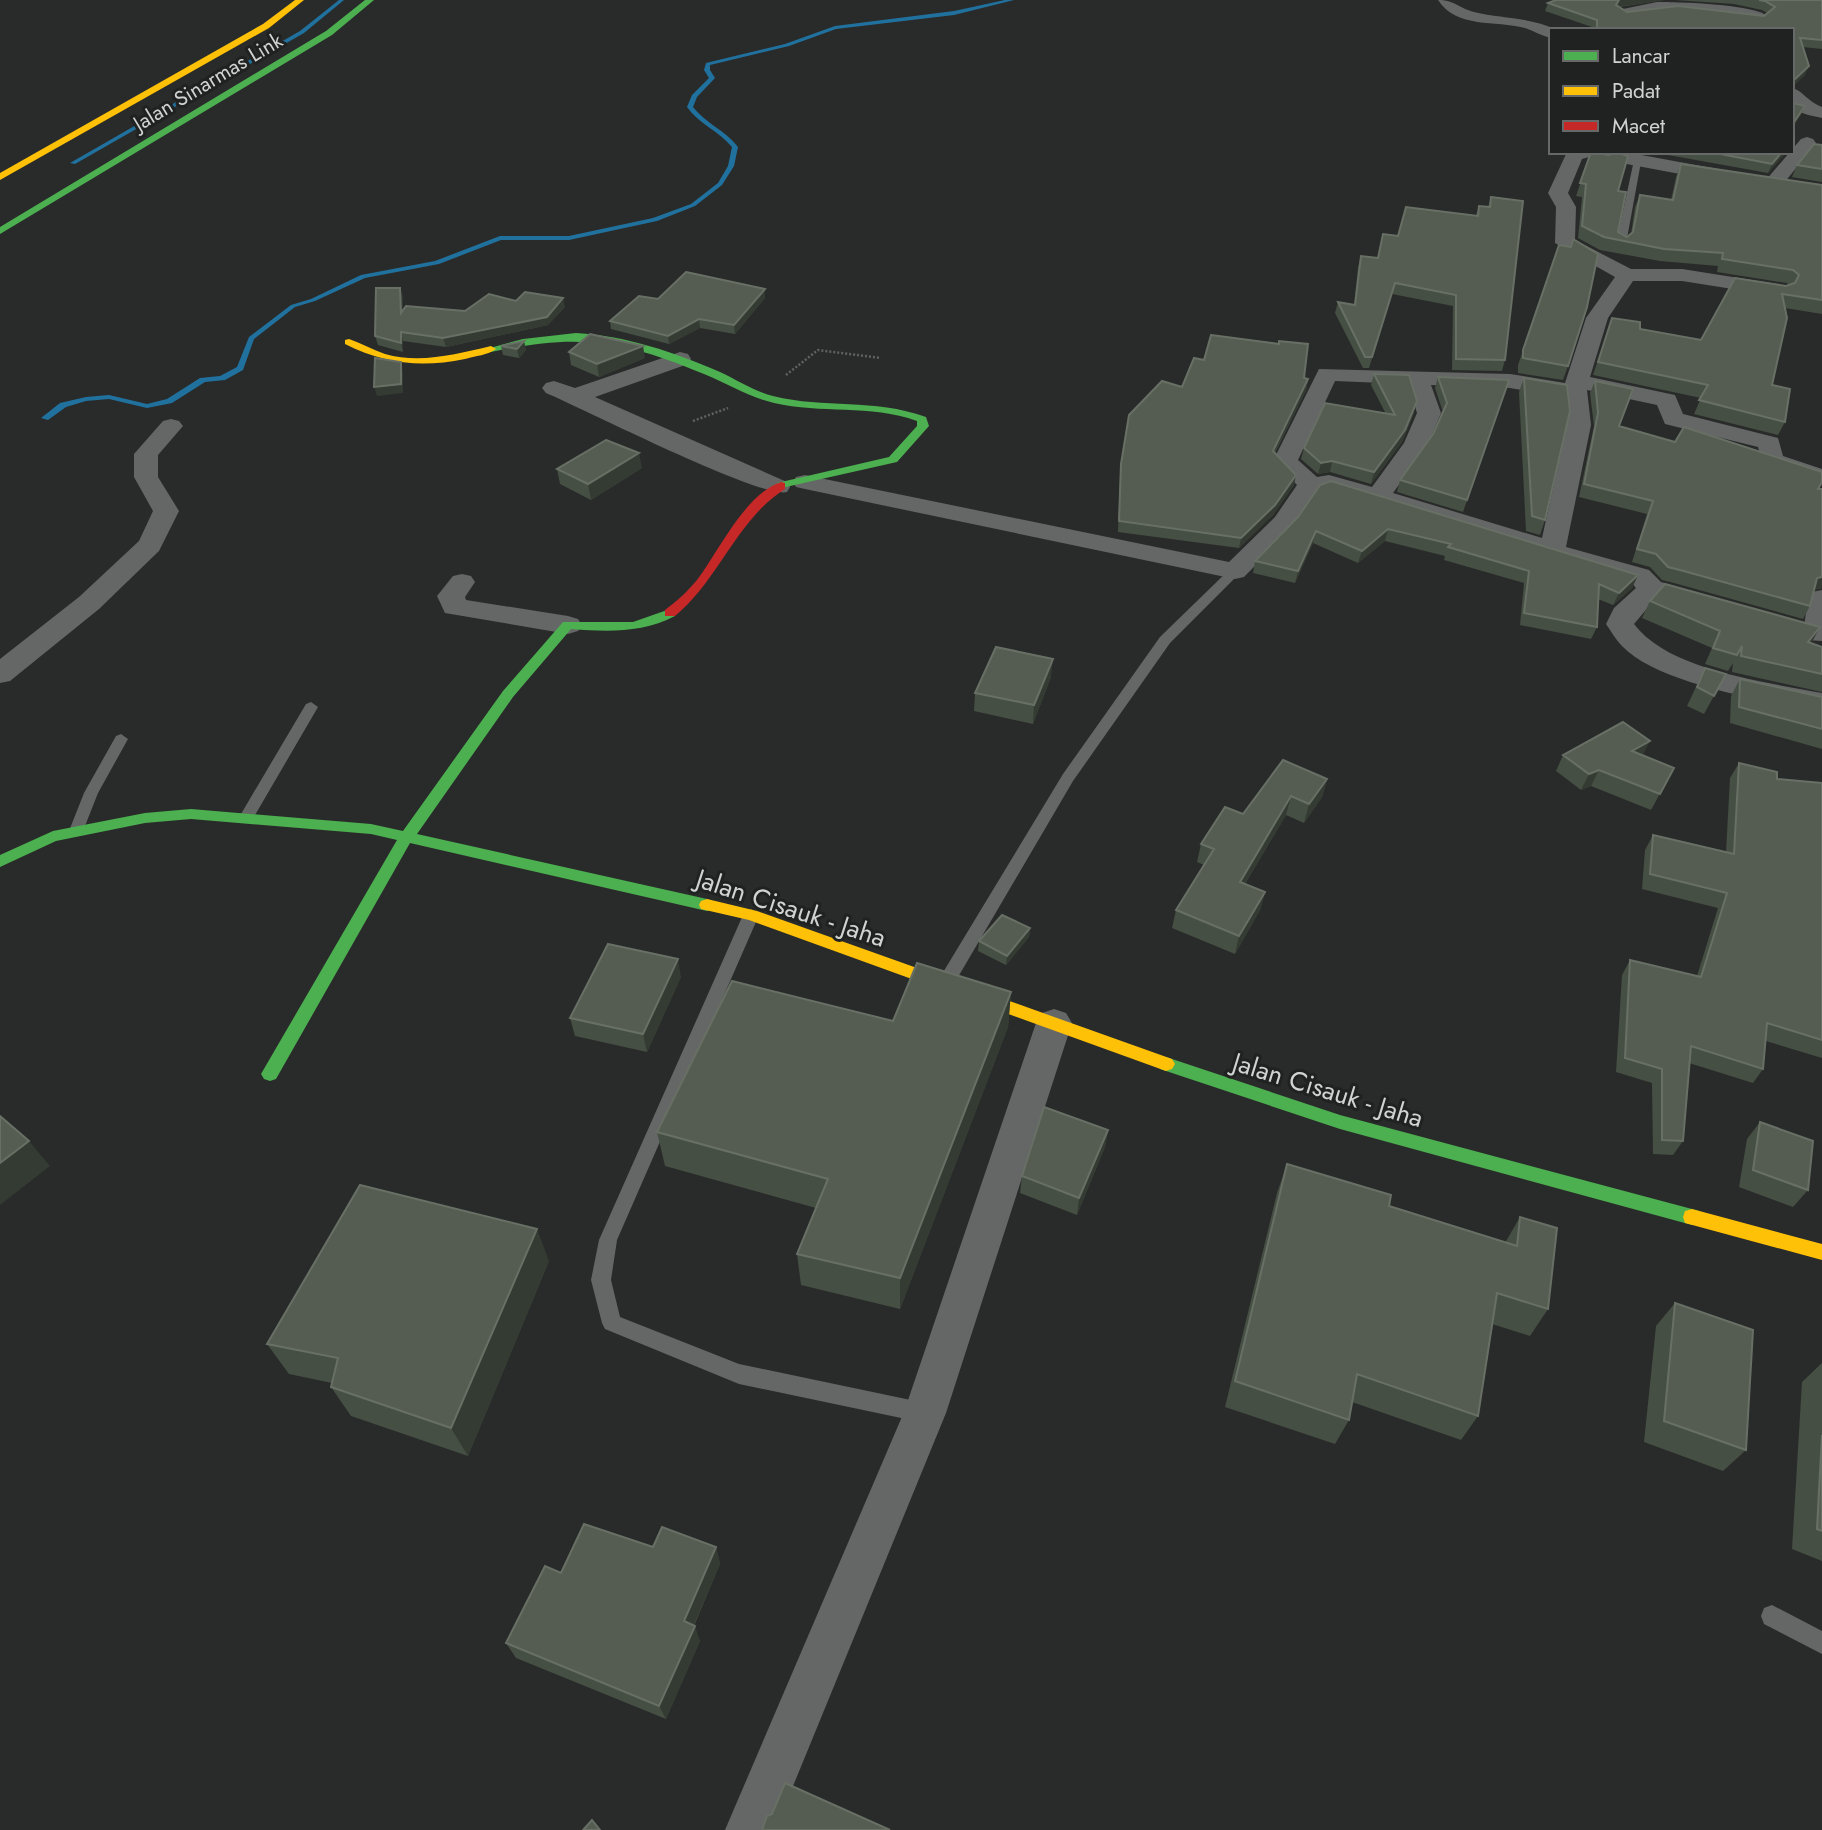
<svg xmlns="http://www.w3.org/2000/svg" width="1822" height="1830" font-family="Jost,sans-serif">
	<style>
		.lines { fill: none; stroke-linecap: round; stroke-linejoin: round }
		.stream { fill: #21719f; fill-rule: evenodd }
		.path { stroke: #606261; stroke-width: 2.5; stroke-dasharray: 2 2; stroke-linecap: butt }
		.lane { fill: #656766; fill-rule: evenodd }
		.street { fill: #656766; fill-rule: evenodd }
		.fast { fill: #4caf50; fill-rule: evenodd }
		.slow { fill: #ffc107; fill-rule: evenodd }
		.jam { fill: #c62828; fill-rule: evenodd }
		.wall { fill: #464f43 }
		.shaded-wall { fill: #343b32 }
		.building { fill: #555d52; stroke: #687066; stroke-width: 2 }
		.labels { text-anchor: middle; stroke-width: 6; stroke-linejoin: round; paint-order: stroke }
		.far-street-label { font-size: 21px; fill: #d0d3d2; stroke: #1f2221 }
		.street-label { font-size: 26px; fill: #d0d3d2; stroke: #1f2221 }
	</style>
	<rect width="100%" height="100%" fill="#292b2a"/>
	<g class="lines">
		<!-- stream -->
		<path class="stream" d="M339 0H344L304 33 75 164 70 163 300 31Z
			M1005 0H1014L954 15 836 29 789 46 710 65V70L715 78 697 97 693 107C705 123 725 130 738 147L734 166 722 185 695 206 657 221 569 240H501L439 264 365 278 315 301 295 307 254 339 243 370 225 380 205 382 172 403 147 408 109 399 86 401 66 407 48 420 41 418 60 403 86 397 109 395 147 404 167 399 200 378 220 376 237 367 249 337 291 305 311 299 361 275 435 261 500 236H569L653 218 691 204 718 183 728 166 732 147C719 131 699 124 687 107L692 95 709 78 704 70 706 63 785 44 835 26 954 11Z"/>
		<!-- path -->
		<path class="path" d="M786 375 818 350 880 358
			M693 421 728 408"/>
		<!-- lane -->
		<path class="lane" d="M1634 160 1641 162 1626 244 1621 247 1616 244Z
			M1235 567 1241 571 1239 574 1170 643 1073 781 951 989H939L937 984 939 979 1063 774 1160 637 1231 568Z
			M311 702 318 707 251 822H241L239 818 241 814 306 704Z
			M121 734 128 739 98 793 83 831 81 835H71L69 831 84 793 116 736Z
			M751 909 759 915 617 1240 611 1280 620 1317 739 1364 925 1403 932 1406 935 1413 932 1420 925 1423 739 1384 605 1329 602 1323 591 1280 599 1240 743 915Z
			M1772 1605 1822 1631V1654L1764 1624 1761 1616 1764 1608Z"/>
		<!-- street -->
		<path class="street" d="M1438 0C1454 0 1459 8 1474 12 1503 19 1530 17 1557 30H1551V38C1542 36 1534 31 1525 28 1495 20 1457 29 1438 0Z
			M1657 2C1678 2 1756 4 1769 17L1761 22C1715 14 1670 7 1624 18L1616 13 1618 10Z
			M1792 88C1802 90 1808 102 1822 107V118C1799 113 1792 113 1792 88Z
			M1807 137 1813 139 1816 143 1813 147 1780 188H1766L1763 184 1766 180 1801 139Z
			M1567 152H1625L1723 170 1732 176 1723 182 1589 157 1582 159 1568 193 1576 207 1575 240 1631 269H1682L1777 284 1788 290 1777 296 1682 281H1633L1608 318 1590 377 1675 395 1683 414 1778 438 1783 456 1822 469V484L1763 465 1758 447 1665 424 1657 405 1587 390 1591 425 1566 547 1649 570 1661 582 1711 597 1715 603 1711 609 1701 611 1656 598 1634 624C1669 671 1767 682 1822 693V713C1770 701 1659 685 1622 646 1616 640 1611 631 1606 624L1614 608 1636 588 1631 582 1328 490 1315 495 1293 527 1244 577 1235 579 805 489 796 487 793 482 796 477 805 475 1229 562 1275 517 1297 485 1273 461 1319 369 1510 374 1565 383 1586 318 1615 277 1555 243 1556 207 1548 193ZM1335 381 1408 384 1417 413 1404 443 1372 487 1329 475 1317 477 1298 460ZM1431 385 1510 388 1564 397 1567 425 1542 538 1393 493 1428 444 1441 413Z
			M680 352 688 354 691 359 688 364 595 397 787 482 790 487 787 492C761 499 584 409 546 393L542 388 546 383 554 381 575 388Z
			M171 419 179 421 183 426 158 455V477L179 511 159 551 99 609 10 681 0 683V659L79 597 139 541 153 511 134 477V454L163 421Z
			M462 574 471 576 475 582 465 597 466 600 568 616 578 619 582 625 578 631 568 634 445 613 437 596 453 576Z
			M1822 590V641L1807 640 1803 634 1808 598 1812 592Z
			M1054 1009 1066 1013 1072 1023 946 1413 775 1830H725L904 1412 1036 1023 1042 1013Z"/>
		<!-- fast -->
		<path class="fast" d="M365 0H374L332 35 0 234V227L326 31Z
			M576 333C627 336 674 352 720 372 737 380 754 391 773 396 825 409 873 398 926 417L929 426 897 462 777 489V483L889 457 917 426V421C870 404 821 414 774 403 749 397 728 384 704 374 623 340 578 333 491 352L486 349 523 339Z
			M670 609 675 610V616C642 633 608 632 571 629L513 697 417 834 707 899 713 901 715 905 713 909 707 911 410 843 276 1079 270 1081 264 1079 261 1074 397 840 371 834 191 819 145 823 56 841 0 867V855L53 831 145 813 191 809 371 824 403 831 503 691 563 622H633Z
			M1166 1057 1340 1115 1692 1209 1699 1211 1701 1217 1699 1223 1692 1225 1340 1129 1160 1069 1157 1064 1160 1059Z"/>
		<!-- slow -->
		<path class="slow" d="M295 0H304L269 28 0 180V173L263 24Z
			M349 339C361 343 373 350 385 354 420 364 457 354 491 346L496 349C488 355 475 356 465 359 421 368 385 364 345 344V340Z
			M707 899 757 911 1172 1059 1175 1064 1172 1069 1166 1071 749 920 701 909 699 905 701 901Z
			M1692 1209 1822 1244V1260L1685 1223 1683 1217 1685 1211Z"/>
		<!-- jam -->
		<path class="jam" d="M781 482 785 483V489C737 519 719 580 675 616H665V610C677 601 687 592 697 580 719 551 745 494 781 482Z"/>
	</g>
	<!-- wall -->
	<path class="wall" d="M1664 0 1620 7 1627 12 1764 16 1767 13 1762 10 1734 4 1675 0H1822V49L1803 47 1805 75 1792 87V30H1595V28L1545 11 1548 3Z
		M1822 145V182L1792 177 1797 165Z
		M1591 152 1607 155V152H1614L1618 191V232L1627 237 1631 234 1635 207 1640 195 1671 200 1676 177 1681 164 1822 185V314L1785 308 1772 385 1785 422 1778 435 1694 414 1701 398 1593 375 1612 318 1640 329 1701 340 1786 286 1789 285 1787 283 1717 272 1718 266 1660 261 1600 250 1578 238 1582 197 1576 196Z
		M1668 152H1786L1768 173 1668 155Z
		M1491 197 1505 360 1502 371 1452 370 1453 306 1392 294 1369 368H1363L1335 313 1338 302 1354 305 1358 267 1361 256 1377 258 1476 215 1479 206 1488 207Z
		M1573 239 1568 366 1563 380 1518 373V365L1559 245 1570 247Z
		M403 296V310L465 311 516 301 565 307 548 325 446 347 403 341V352L378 345 375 336Z
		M765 298 735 334 700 328 669 344 611 329 610 321 658 299Z
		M501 346 526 350 519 358 503 355Z
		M569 352 645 358 599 377 571 365Z
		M1204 360 1308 379 1306 390 1275 453 1294 485 1273 515 1239 548 1118 532 1120 474 1129 415 1182 387Z
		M1374 374 1414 413 1402 442 1371 484 1330 472 1318 474 1301 459 1304 448 1386 414 1371 385Z
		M1438 377 1509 380 1463 512 1397 492 1400 480 1433 434 1443 412 1435 388Z
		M1524 378 1545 520 1540 535 1526 531 1519 392Z
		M1595 381 1619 426 1822 489V588L1814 590 1810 606 1803 619 1674 583 1662 580 1650 567 1632 562 1647 514 1579 497 1594 426 1590 393Z
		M642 468 591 500 560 484 557 469Z
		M1320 485 1638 575 1632 588 1613 605 1598 599 1597 627 1591 639 1520 625 1524 583 1444 560 1445 556 1385 541 1358 563 1313 543 1295 583 1253 573 1255 561 1298 517Z
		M1650 601 1811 643 1822 647V692L1732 672 1733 663 1728 671 1705 664 1712 648 1642 618Z
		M1705 668 1726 674 1704 714 1687 706Z
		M1051 677 1033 724 974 711 975 693Z
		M1740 679 1822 697V749L1730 723 1731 696Z
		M1563 755H1643L1674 768 1651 810 1591 786 1581 790 1556 771Z
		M1739 763 1777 779 1822 783V1058L1766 1041 1763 1069 1753 1083 1689 1063 1683 1141 1673 1155 1653 1154 1652 1083 1616 1072 1622 975 1630 960 1697 976 1718 908 1642 889 1645 850 1653 835 1726 852 1730 778Z
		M1327 779 1322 797 1304 823 1286 815 1245 884 1265 892 1260 910 1235 954 1172 928 1176 910 1204 865 1197 862 1201 844 1243 814Z
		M1030 928 1029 937 1006 965 978 951 979 941Z
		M681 977 647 1052 575 1036 570 1018Z
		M1011 992 1008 1027 900 1309 801 1285 797 1254 816 1208 665 1166 657 1132 893 1021Z
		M1760 1122 1808 1190 1793 1207 1739 1187 1747 1139Z
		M1108 1130 1105 1147 1077 1215 1020 1193 1022 1176Z
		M1287 1164 1389 1206 1505 1243 1520 1217 1548 1309 1530 1336 1492 1324 1478 1416 1461 1440 1352 1402 1349 1420 1335 1444 1225 1407 1277 1193Z
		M549 1261 468 1456 351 1416 331 1387 332 1383 289 1374 267 1344Z
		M1675 1303 1746 1450 1723 1471 1644 1442 1656 1326Z
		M1822 1363V1561L1792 1549 1802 1382Z
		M653 1547H716L720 1564 694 1626 700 1641 666 1719 516 1658 506 1643 561 1573Z"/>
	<!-- shaded-wall -->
	<path class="shaded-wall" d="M1619 0H1664L1617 7 1616 5Z
		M1809 66 1805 75 1792 87V82Z
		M1805 106 1801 115 1792 129V125Z
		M1782 152 1786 153 1768 173 1772 164Z
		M400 288 403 296V322L401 313Z
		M765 289V298L735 334 734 325Z
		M563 298 565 307 548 325 446 347 443 338Z
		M699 319 700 328 669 344 668 336Z
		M401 332 403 341V352L401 343Z
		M524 341 526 350 519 358 517 349Z
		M643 346 645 358 599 377 597 364Z
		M401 362 403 371V393L377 396 374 387Z
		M1308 379 1306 390 1270 461 1273 451Z
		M1417 401 1414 413 1402 442 1371 484 1374 472Z
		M639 453 642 468 591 500 588 484Z
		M1332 461 1330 472 1318 474 1321 463Z
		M1296 475 1294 485 1273 515 1239 548 1241 538Z
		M1388 529 1385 541 1358 563 1362 551Z
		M1316 531 1313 543 1295 583 1298 571Z
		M1638 575 1632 588 1613 605 1619 593Z
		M1822 577V588L1809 591 1817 578Z
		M1820 627 1811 644 1808 642Z
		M1053 659 1051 677 1033 724 1034 705Z
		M1650 741 1642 757 1632 751Z
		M1599 770 1591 786 1581 790 1589 774Z
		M1327 779 1322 797 1304 823 1309 804Z
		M1291 796 1286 815 1235 900 1240 882Z
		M1265 892 1260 910 1235 954 1239 936Z
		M1030 928 1029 937 1006 965 1007 956Z
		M678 959 681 977 647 1052 643 1034Z
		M1011 992 1008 1027 900 1309V1278Z
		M1108 1130 1105 1147 1077 1215 1079 1198Z
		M29 1141 50 1166 0 1205V1163Z
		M537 1229 549 1261 468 1456 451 1428Z
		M716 1547 720 1564 689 1636 684 1621Z
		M695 1626 700 1641 666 1719 659 1706Z"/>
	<!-- building -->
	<path class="building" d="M1556 0H1619L1616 5 1627 12 1678 6 1764 16 1775 7 1765 1 1759 0H1822V40L1800 38 1809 66 1792 82V30H1597V20L1548 3Z
		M1792 103 1805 106 1792 125Z
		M1814 144 1822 145V169L1797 165Z
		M1591 152 1609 155 1608 152H1614L1628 156 1618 191 1626 192 1618 232 1627 237 1633 232 1640 195 1673 200 1681 164 1822 185V300L1782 294 1787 318 1772 385 1790 389 1785 422 1699 400 1708 385 1598 362 1612 318 1640 322V329L1701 340 1735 278 1786 286 1795 283 1799 275 1793 270 1722 259 1723 253 1664 249 1604 237 1582 226 1586 184 1580 183Z
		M1710 152H1782L1772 164Z
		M1491 197 1523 201 1505 360 1456 359V295L1395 283 1372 357H1365L1338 302 1355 305 1361 256 1378 258 1383 234 1398 236 1406 207 1478 216 1479 206 1490 207Z
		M1573 239 1598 254 1587 307 1568 366 1523 358V350L1559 245 1571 247Z
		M686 272 765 289 734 325 699 319 668 336 610 321 639 296 658 299Z
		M376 288H400L401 313 406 306 465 311 489 294 516 301 525 292 563 298 547 317 443 338 401 332V343L375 336Z
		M590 334 643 346 597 364 569 352Z
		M1211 335 1279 344V341L1308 344 1304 378 1308 379 1273 451 1296 475 1275 505 1241 538 1119 521 1121 464 1129 415 1162 381 1182 387 1194 358 1204 360Z
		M524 341 517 349 501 346Z
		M375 358 401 362V384L374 387Z
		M1374 374 1409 375 1417 401 1405 430 1374 472 1332 461 1321 463 1304 448 1325 403 1395 415Z
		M1438 377 1509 380 1467 500 1400 480 1433 434 1447 403Z
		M1524 378 1567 385 1570 411 1545 520 1532 516Z
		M1595 381 1633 389 1619 426 1675 442 1684 427 1822 472V482L1818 489H1822V577L1817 578 1810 606 1680 570 1668 567 1656 554 1637 549 1653 501 1584 484 1598 413Z
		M606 440 639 453 588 484 557 469Z
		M1331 481 1638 575 1619 593 1599 584 1597 627 1524 613 1529 571 1448 547 1451 544 1388 529 1362 551 1316 531 1298 571 1255 561 1298 517 1320 485Z
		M1665 584 1820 627 1808 642 1822 647V674L1741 656 1742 646 1737 655 1713 648 1720 631 1650 601Z
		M996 647 1053 659 1034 705 975 693Z
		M1705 668 1726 674 1714 696 1697 687Z
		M1740 679 1822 697V729L1739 707Z
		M1623 722 1650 741 1632 751 1674 768 1660 794 1599 770 1589 774 1563 755Z
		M1283 760 1327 779 1309 804 1291 796 1240 882 1265 892 1239 936 1176 910 1214 849 1201 844 1225 807 1243 814Z
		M1739 763 1777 772V779L1822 783V1040L1767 1023 1763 1069 1691 1046 1683 1141 1662 1140V1069L1625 1058 1630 960 1701 977 1727 893 1650 874 1653 835 1734 854Z
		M1002 915 1030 928 1007 956 979 941Z
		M608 944 678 959 643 1034 570 1018Z
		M917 963 1011 992 900 1278 797 1254 828 1179 657 1132 732 981 893 1021Z
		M1044 1107 1108 1130 1079 1198 1022 1176Z
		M0 1116 29 1141 0 1163Z
		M1760 1122 1813 1141 1808 1190 1753 1170Z
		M1287 1164 1391 1195 1389 1206 1517 1246 1520 1217 1557 1228 1548 1309 1497 1293 1478 1416 1357 1374 1349 1420 1235 1381Z
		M360 1185 537 1229 451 1428 331 1387 338 1358 267 1344Z
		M1675 1303 1753 1330 1746 1450 1664 1421Z
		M1822 1435V1531L1817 1529Z
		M584 1524 653 1547 662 1527 716 1547 684 1621 695 1626 659 1706 506 1643 545 1566 561 1573Z
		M785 1783 890 1830H762L767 1816 772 1814Z
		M592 1820 600 1830H583Z"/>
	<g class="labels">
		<!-- far-street labels -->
		<g class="far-street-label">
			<text transform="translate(208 82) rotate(-31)" y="7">Jalan Sinarmas Link</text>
		</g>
		<!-- street labels -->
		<g class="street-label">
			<text transform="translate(791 908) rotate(18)" y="9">Jalan Cisauk - Jaha</text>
			<text transform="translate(1328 1090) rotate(17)" y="9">Jalan Cisauk - Jaha</text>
		</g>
	</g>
	<!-- legend -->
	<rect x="1549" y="28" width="245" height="126" fill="#1f2221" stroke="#666968" stroke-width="2"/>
	<rect x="1563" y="51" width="35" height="10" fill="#4caf50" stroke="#666968" stroke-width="2"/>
	<text x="1612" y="63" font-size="21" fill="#d0d3d2">Lancar</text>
	<rect x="1563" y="86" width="35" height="10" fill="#ffc107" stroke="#666968" stroke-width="2"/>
	<text x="1612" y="98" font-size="21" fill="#d0d3d2">Padat</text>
	<rect x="1563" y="121" width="35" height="10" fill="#c62828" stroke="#666968" stroke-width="2"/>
	<text x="1612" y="133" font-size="21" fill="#d0d3d2">Macet</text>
</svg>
